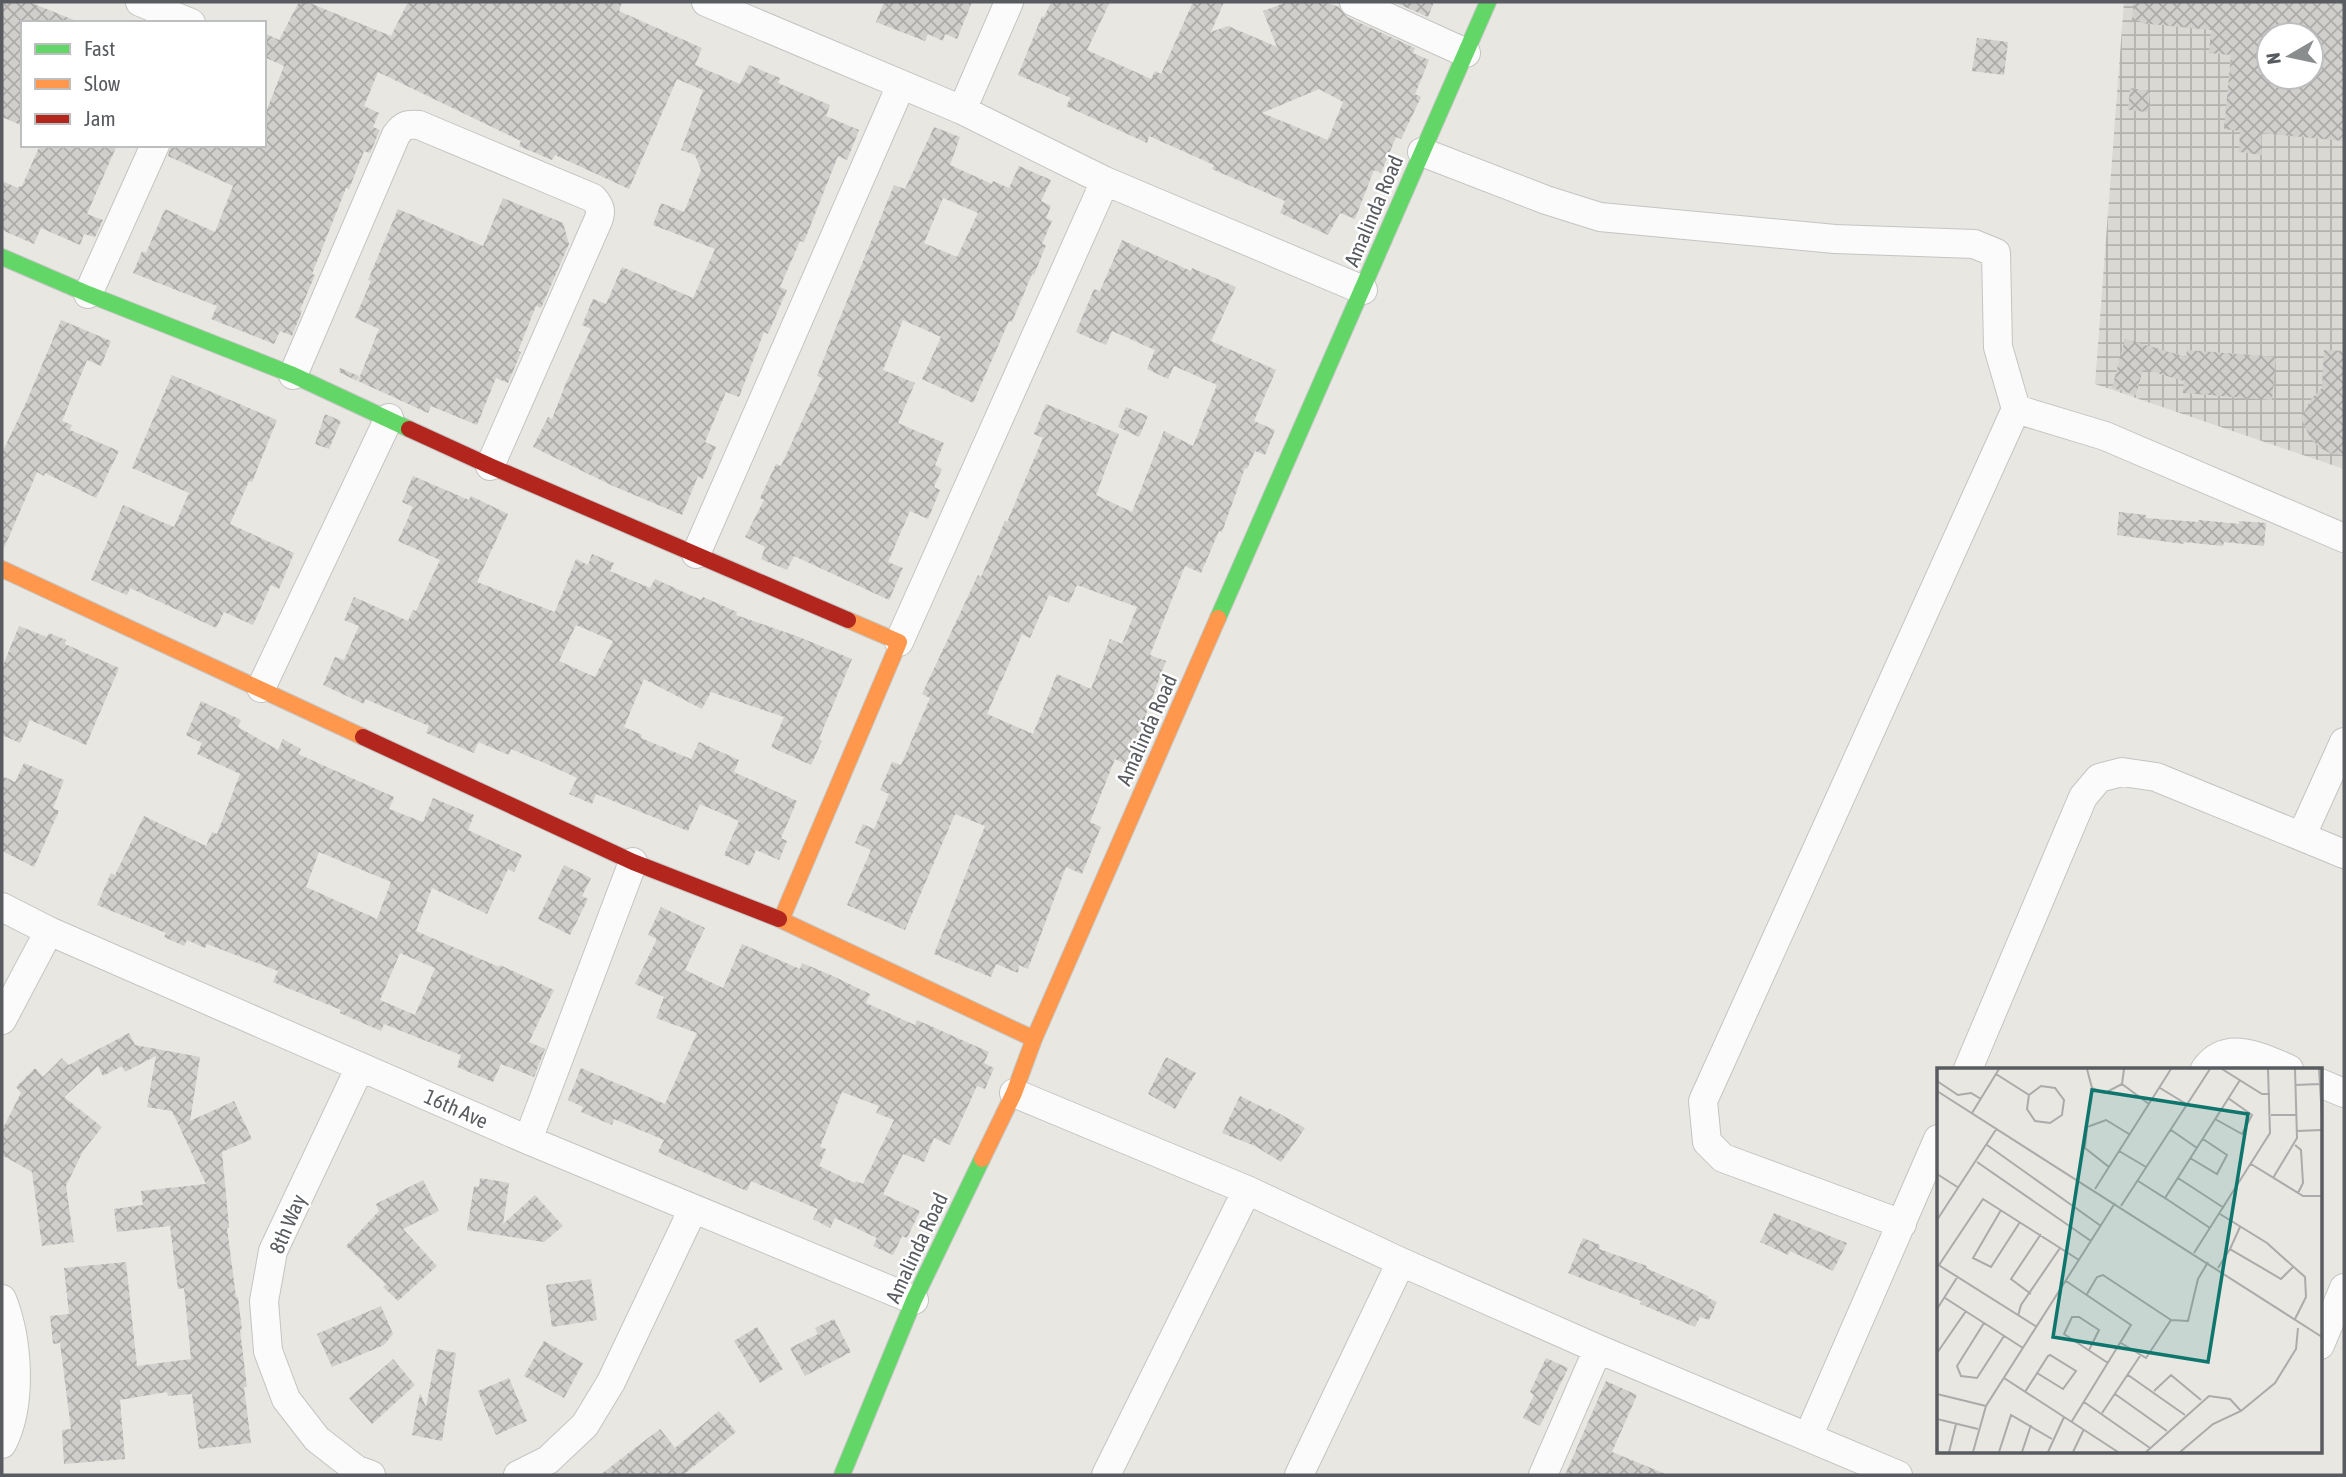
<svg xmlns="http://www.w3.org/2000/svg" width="2346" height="1477" font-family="'Asap Condensed',sans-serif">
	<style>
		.industrial { fill: url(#industrial-grid); fill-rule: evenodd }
		.building { fill: url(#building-cross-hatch); fill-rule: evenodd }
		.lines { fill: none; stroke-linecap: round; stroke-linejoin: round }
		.street-casing { stroke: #c4c4c3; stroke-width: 30 }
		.fast-casing { stroke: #c5c6c5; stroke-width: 18 }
		.slow-casing { stroke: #c5c6c5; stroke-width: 18 }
		.jam-casing { stroke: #c5c6c5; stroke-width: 18 }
		.street { stroke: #fcfbfb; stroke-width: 28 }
		.fast { stroke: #63d668; stroke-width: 16 }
		.slow { stroke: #ff974d; stroke-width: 16 }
		.jam { stroke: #b3261e; stroke-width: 16 }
		.labels { text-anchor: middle; stroke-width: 5; stroke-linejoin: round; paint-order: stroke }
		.street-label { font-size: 21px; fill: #585c60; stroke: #fff }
		.inset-road { fill: none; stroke: #aaabaa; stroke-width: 2 }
		.view { fill: #0f766e; fill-opacity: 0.15; stroke: #0f766e; stroke-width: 3.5 }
		.inset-edge { fill: none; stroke: #585c60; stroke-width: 3.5 }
	</style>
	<defs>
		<pattern id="industrial-grid" width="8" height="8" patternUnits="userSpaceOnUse" patternTransform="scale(1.75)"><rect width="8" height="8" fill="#d9d8d3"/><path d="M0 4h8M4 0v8" fill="none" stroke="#b3b2af"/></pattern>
		<pattern id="building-cross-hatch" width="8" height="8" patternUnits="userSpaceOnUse" patternTransform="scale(1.75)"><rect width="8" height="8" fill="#d0cfcc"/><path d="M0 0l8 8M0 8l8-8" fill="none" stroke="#acaba9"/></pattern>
	</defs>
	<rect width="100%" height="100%" fill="#e8e7e2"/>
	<!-- industrial -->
	<path class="industrial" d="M2124 2H2344V469L2095 384ZM2269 35H2311V77H2269Z"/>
	<!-- building -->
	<path class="building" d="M5 2H29L79 22 23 23V126L2 117V10Z
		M299 2H307L391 36 408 2H622L619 11 702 48 695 65 740 84 749 65 780 78 778 83 830 105 826 116 859 130 847 160 838 156 804 242 800 241 780 287 787 290 768 334 764 332 739 397 726 392 705 442 716 447 703 479 698 476 682 515 613 486 533 447 548 417 552 419 566 383 591 329 582 325 593 299 606 304 622 267 693 298 715 249 653 225 661 203 684 212 701 170 695 155 681 150 703 90 677 79 629 189 555 155 552 160 519 146 521 141 378 72 364 106 379 113 373 127 380 130 370 153 364 151 349 189 346 188 312 274 315 275 300 310 302 311 292 336 280 331 274 344 211 319 217 306 133 273 142 251 146 253 165 209 215 232 233 186 168 156 171 145H264V117L284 66 264 57V33L279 40Z
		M884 2H972L957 39 945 34 943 41 928 34 925 41 876 22Z
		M1051 2H1110L1087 50 1151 79 1155 71 1161 74 1193 2H1224L1211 32 1228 26 1277 47 1263 11 1287 2H1325L1339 7 1347 17 1415 48 1413 53 1429 60 1415 94 1421 97 1401 139 1396 137 1381 173 1374 170 1355 219 1340 213 1328 235 1280 213 1285 201 1212 169 1214 165 1149 136 1147 143 1066 106 1071 98 1018 75 1042 16 1044 17ZM1319 89 1343 102 1328 140 1262 113Z
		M1394 2H1434L1428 17Z
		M2134 2H2344V141L2261 133 2262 155 2239 152 2240 131 2224 129 2231 55 2209 53 2211 30 2140 23V21L2132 20ZM2269 35H2311V77H2269Z
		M1977 38 2008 42 2004 75 1972 71Z
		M2130 88 2150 91 2148 112 2128 110Z
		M934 127 960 137 950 165 992 184 993 181 1009 188 1019 166 1051 180 1041 201 1051 206 1046 218 1052 221 1042 244 1046 245 1034 275 1032 274 1012 322 1009 321 973 403 922 379 941 337 903 320 883 370 915 383 898 423 944 443 935 465 942 469 934 487 940 490 928 519 910 511 888 562 903 568 889 600 794 556 787 570 761 559 765 547 745 537 764 500 760 498 776 464 781 466 822 378 817 376 831 340 894 185 905 189ZM943 198 978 213 957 257 924 243Z
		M40 145H117L87 214 103 220 95 237 84 234 80 245 41 228 34 244 2 230V181L18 188 20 186H22Z
		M503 198 563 223 569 244 541 308 536 306 518 351 521 352 508 383 496 378 477 425 431 406 428 413 358 381 379 329 355 318 371 281 368 280 398 209 483 246Z
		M1122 240 1191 271 1192 268 1236 287 1211 341 1276 370 1254 421 1275 430 1265 455 1255 451 1247 469 1245 468 1222 532 1219 531 1201 573 1185 566 1150 655 1166 661 1145 717H1147L1127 765 1115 759 1090 822 1101 827 1082 874 1066 867 1028 969 1019 965 1018 973 996 964 991 977 934 954 985 826 955 814 905 930 847 905 871 850 855 843 863 824 874 829 889 794 880 790 892 762 901 765 930 698 922 694 978 575 981 577 1005 521 1007 522 1043 438 1034 434 1046 404 1119 434 1096 495 1132 512 1164 431 1193 446 1217 385 1174 366 1168 379 1147 369 1155 350 1112 331 1106 345 1076 332 1094 289 1100 291ZM1077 585 1137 607 1122 644 1110 639 1091 689 1057 674 1033 734 987 714 1022 634 1030 638 1049 595 1069 603Z
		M61 320 111 341 101 366 87 360 62 421 72 425 70 430 119 451 96 498 45 473 44 476 37 472 4 548 2 547V453L25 405Z
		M2125 339 2186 357 2187 350 2276 357 2272 400 2183 393 2184 381 2143 369 2136 395 2112 388Z
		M2324 350 2344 351V455L2330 453 2320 448 2311 439 2301 418 2312 398 2322 388Z
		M340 368 359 376 357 381 339 372Z
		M172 375 277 420 252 482 249 481 230 524 294 553 279 589 271 585 253 625 224 612 216 628 130 588 127 595 91 580 123 505 174 527 189 493 132 468Z
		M1126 407 1148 416 1139 437 1118 427Z
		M325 414 341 421 329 449 315 444Z
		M413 476 469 500 471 496 508 514 477 582 555 612 576 559 588 565 592 554 614 563 610 571 650 588 655 579 701 600 703 597 737 612 736 615 799 637 852 659 819 739 822 741 811 765 771 747 784 717 711 692 702 709 644 679 624 727 642 735 641 738 691 759 699 742 739 760 734 772 797 801 781 838 787 841 779 860 756 850 749 866 724 855 739 821 700 804 688 831 596 794 592 804 569 794 577 778 547 764 511 749 509 755 478 742 474 753 426 733 429 726 365 699 364 704 323 685 335 657 344 660 359 626 344 620 354 597 408 621 413 610 416 611 440 560 398 541 413 507 402 502ZM576 625 613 641 595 677 559 661Z
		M2119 512 2146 515V518L2198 522 2199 520 2239 524V521L2266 523 2264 546 2224 542 2223 546 2184 542V544L2117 535Z
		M19 626 47 637 49 633 66 640 65 644 119 668 86 745 30 720 20 743 2 735V668Z
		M201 701 241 720 238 727 278 750 283 739 301 749 298 754 394 797 389 809 423 822 433 798 474 815 468 830 522 855 514 872 508 869 487 914 432 888 416 931 499 967 500 965 554 990 529 1042 545 1049 534 1077 501 1064 493 1082 457 1067 461 1055 384 1024 381 1031 340 1013 341 1010 273 982 278 971 207 944 205 948 187 940 184 946 164 937 166 933 97 905 111 873 115 875 144 816 206 846 212 832 217 834 240 774 197 754 202 743 186 735ZM319 852 391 882 377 919 306 887ZM400 953 435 968 415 1015 380 1000Z
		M24 763 64 780 53 808 59 811 34 867 2 851V776L15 782Z
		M564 865 591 878 582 896 588 899 570 935 538 919Z
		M661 907 705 928 685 970 723 988 742 944 800 969 802 963 833 976 870 994 866 1003 915 1025 917 1020 989 1052 984 1063 994 1068 985 1089 977 1086 950 1145 934 1138 924 1162 903 1154 883 1194 920 1211 907 1238 902 1236 893 1255 873 1246 877 1238 835 1218 830 1228 813 1219 818 1209 751 1181 747 1191 682 1163 658 1152 664 1140 614 1119 612 1125 581 1112 583 1107 568 1100 581 1068 665 1104 697 1033 656 1018 664 997 635 984 657 939 648 935ZM842 1092 879 1106 876 1113 894 1120 863 1184 856 1181 855 1183 819 1166 826 1149 820 1147Z
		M129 1033 135 1045 200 1057 190 1121 234 1101 252 1139 222 1152 229 1227 227 1228 236 1297H238L242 1330H240L247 1387H244L251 1443 199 1449 192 1394 168 1396 167 1392 120 1400 125 1459 64 1464 62 1430 71 1429 60 1343 53 1344 50 1316 69 1314 64 1268 126 1262 137 1366 191 1359 184 1288 178 1289 170 1226 117 1232 114 1209 143 1205 141 1191 206 1184 172 1111 147 1107 156 1056 125 1072 122 1066 103 1076 98 1066 64 1097 102 1127 83 1151 66 1186 74 1242 42 1246 32 1172 2 1155V1130L21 1093 16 1087 35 1068 43 1077 62 1058 69 1065Z
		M1166 1057 1196 1073 1175 1109 1148 1094Z
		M1240 1096 1268 1110 1269 1108 1305 1128 1281 1162 1255 1146 1222 1133Z
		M480 1178 509 1183 503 1224 535 1195 563 1226 544 1242 467 1230 474 1186 479 1187Z
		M423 1180 439 1211 403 1229 437 1266 398 1301 383 1287 386 1284 346 1246 379 1211 376 1204Z
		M1774 1213 1847 1243 1833 1271 1790 1251 1788 1255 1760 1242Z
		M1583 1238 1600 1245 1599 1249 1647 1266 1646 1268 1708 1296V1298L1717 1302 1709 1320 1700 1317 1695 1327 1640 1304 1641 1301 1568 1273Z
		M591 1279 597 1320 552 1327 546 1285Z
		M381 1306 393 1334 384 1345 332 1367 317 1334Z
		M834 1319 851 1352 805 1376 790 1348 818 1334 815 1328Z
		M757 1327 783 1369 760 1383 734 1341Z
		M544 1341 583 1363 564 1398 524 1376Z
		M437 1349 456 1353 442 1441 412 1435 420 1393 426 1407Z
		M1546 1358 1568 1368 1540 1426 1523 1418 1534 1395 1530 1392Z
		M393 1359 415 1385 372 1424 349 1398Z
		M509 1378 527 1421 496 1435 478 1391Z
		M1606 1381 1637 1395 1612 1452 1668 1475H1565Z
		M719 1411 736 1432 683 1475H600L660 1429 675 1448Z"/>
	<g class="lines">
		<defs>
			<path id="street" d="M140 2 191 23
				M706 2 962 110 1105 181 1363 290
				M1354 2 1466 53
				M962 110 1009 2
				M1422 152 1546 200 1600 217 1835 239 1974 244 1996 253 1998 347 2016 409 2105 436 2344 538
				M88 294 155 145
				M293 375 396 135C403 125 407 124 419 125L593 198C601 207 602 212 597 223L490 466
				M696 554 901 85
				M899 642 1105 181
				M261 688 389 418
				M2302 835 2344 742
				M2 907 49 931 528 1140 914 1300
				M2 1020 49 931
				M360 1067 273 1251 264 1301 268 1351 286 1399 317 1439 357 1470 371 1475
				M1968 1069 2083 797 2099 778 2122 772 2156 777 2344 854
				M2205 1069C2227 1039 2261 1057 2289 1069
				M2320 1083 2344 1093
				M1014 1093 1247 1190 1401 1262 1598 1349 1898 1475
				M528 1140 633 862
				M1902 1224 1723 1158 1707 1142 1703 1101 2016 409
				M2 1299C18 1339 23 1404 2 1444
				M2320 1345 2344 1288
				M1808 1437 1938 1139
				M518 1475 548 1460 585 1425 611 1382 693 1209
				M1106 1475 1247 1190
				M1299 1475 1401 1262
				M1543 1475 1598 1349"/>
			<path id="fast" d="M2 257 88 294 293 375 409 429
				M1218 618 1488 2
				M842 1475 914 1300 982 1159"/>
			<path id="slow" d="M2 569 363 737
				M779 919 1034 1039
				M781 920 899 642 848 620
				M982 1159 1014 1093 1034 1039 1218 618"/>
			<path id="jam" d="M409 429 490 466 848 620
				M363 737 633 862 779 919"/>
		</defs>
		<!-- street casing -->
		<use href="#street" class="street-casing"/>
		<!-- fast casing -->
		<use href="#fast" class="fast-casing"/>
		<!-- slow casing -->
		<use href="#slow" class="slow-casing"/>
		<!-- jam casing -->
		<use href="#jam" class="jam-casing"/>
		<!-- street -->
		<use href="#street" class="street"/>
		<!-- fast -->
		<use href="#fast" class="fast"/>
		<!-- slow -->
		<use href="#slow" class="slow"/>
		<!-- jam -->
		<use href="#jam" class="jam"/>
	</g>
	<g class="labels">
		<!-- street labels -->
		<g class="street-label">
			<text transform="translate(1374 211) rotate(-67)" y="7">Amalinda Road</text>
			<text transform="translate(1147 730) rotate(-66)" y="7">Amalinda Road</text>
			<text transform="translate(456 1109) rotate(24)" y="7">16th Ave</text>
			<text transform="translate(288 1224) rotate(-67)" y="7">8th Way</text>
			<text transform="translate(917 1248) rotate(-65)" y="7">Amalinda Road</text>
		</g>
	</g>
	<!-- overview -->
	<g transform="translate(1937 1068)">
		<rect width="385" height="385" fill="#e8e7e2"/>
		<path class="inset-road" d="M150 1 155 20 168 25 185 16 187 1M285 1 325 26H333M382 1 385 50M59 6 92 27 90 41 98 53 113 55 125 47 127 32 118 20 104 18 92 27M0 13 21 27 34 25 44 31M185 16 212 36M358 17 383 16M223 20 251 37M0 23 385 269M35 45 62 1M334 47H359M278 51 305 66 315 47 291 30M234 62 260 80M360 63 385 62M50 77 164 158M358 77 364 82 366 115 361 125M182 83 209 99M253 90 280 106 290 87 266 71M40 94 154 173M314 96 366 128H385M172 99 148 80 150 59 169 52 192 66M0 106 22 120M241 110 287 140M336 110 360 70 358 1M201 113 228 130 303 12M158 121 234 1M228 130 273 160M184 138 273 1M64 142 36 190 54 199 83 154M283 146 330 175 368 209 369 229 358 251M0 152 60 60M303 159 293 181 344 211 357 198M257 185 333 65 331 1M0 196 100 259M2 197 46 131 142 192M281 200 293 181M129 213 194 257 135 353M94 226 74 211 104 166M150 226 160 209 166 207 234 252M8 230 86 280M0 241 21 208M81 248 84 237 123 180M47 255 20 298 24 308 40 310 67 268M184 275 209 290 234 252 251 253 261 211 271 194M152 282 162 262 142 249H135L127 266 171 295M0 285 29 243M191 307 248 347M67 310 181 384M217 323 234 307 264 332M88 324 111 288 113 287 139 303 126 321 100 305M0 326 49 338M178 326 230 363M147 334 213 380M165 345 203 288M0 351 41 361M12 384 19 356M36 384 49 338 178 135M62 384 74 347 115 371M85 384 94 357M111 384 127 349M136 384 147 361M209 384 272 328 293 331 304 343M243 384 276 356 304 343 338 315 359 281 361 260"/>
		<path class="view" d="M155 22 311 46 271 294 116 269Z"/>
		<rect width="385" height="385" class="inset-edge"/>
	</g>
	<!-- border -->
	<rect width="2346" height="1477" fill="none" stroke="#585c60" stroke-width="7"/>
	<!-- legend -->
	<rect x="21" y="21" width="245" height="126" fill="#ffffff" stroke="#bcbebf" stroke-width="2"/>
	<rect x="35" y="44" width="35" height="10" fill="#63d668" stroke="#bcbebf" stroke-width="2"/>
	<text x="84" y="56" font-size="21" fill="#585c60">Fast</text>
	<rect x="35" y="79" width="35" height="10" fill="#ff974d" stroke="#bcbebf" stroke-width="2"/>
	<text x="84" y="91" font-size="21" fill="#585c60">Slow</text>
	<rect x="35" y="114" width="35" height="10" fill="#b3261e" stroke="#bcbebf" stroke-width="2"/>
	<text x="84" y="126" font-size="21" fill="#585c60">Jam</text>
	<!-- north arrow -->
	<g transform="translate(2290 56) rotate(261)"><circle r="33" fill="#ffffff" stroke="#bcbebf" stroke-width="2"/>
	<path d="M0-5L12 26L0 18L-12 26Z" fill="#8a8d8e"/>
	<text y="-10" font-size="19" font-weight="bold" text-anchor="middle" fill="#585c60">N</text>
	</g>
</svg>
